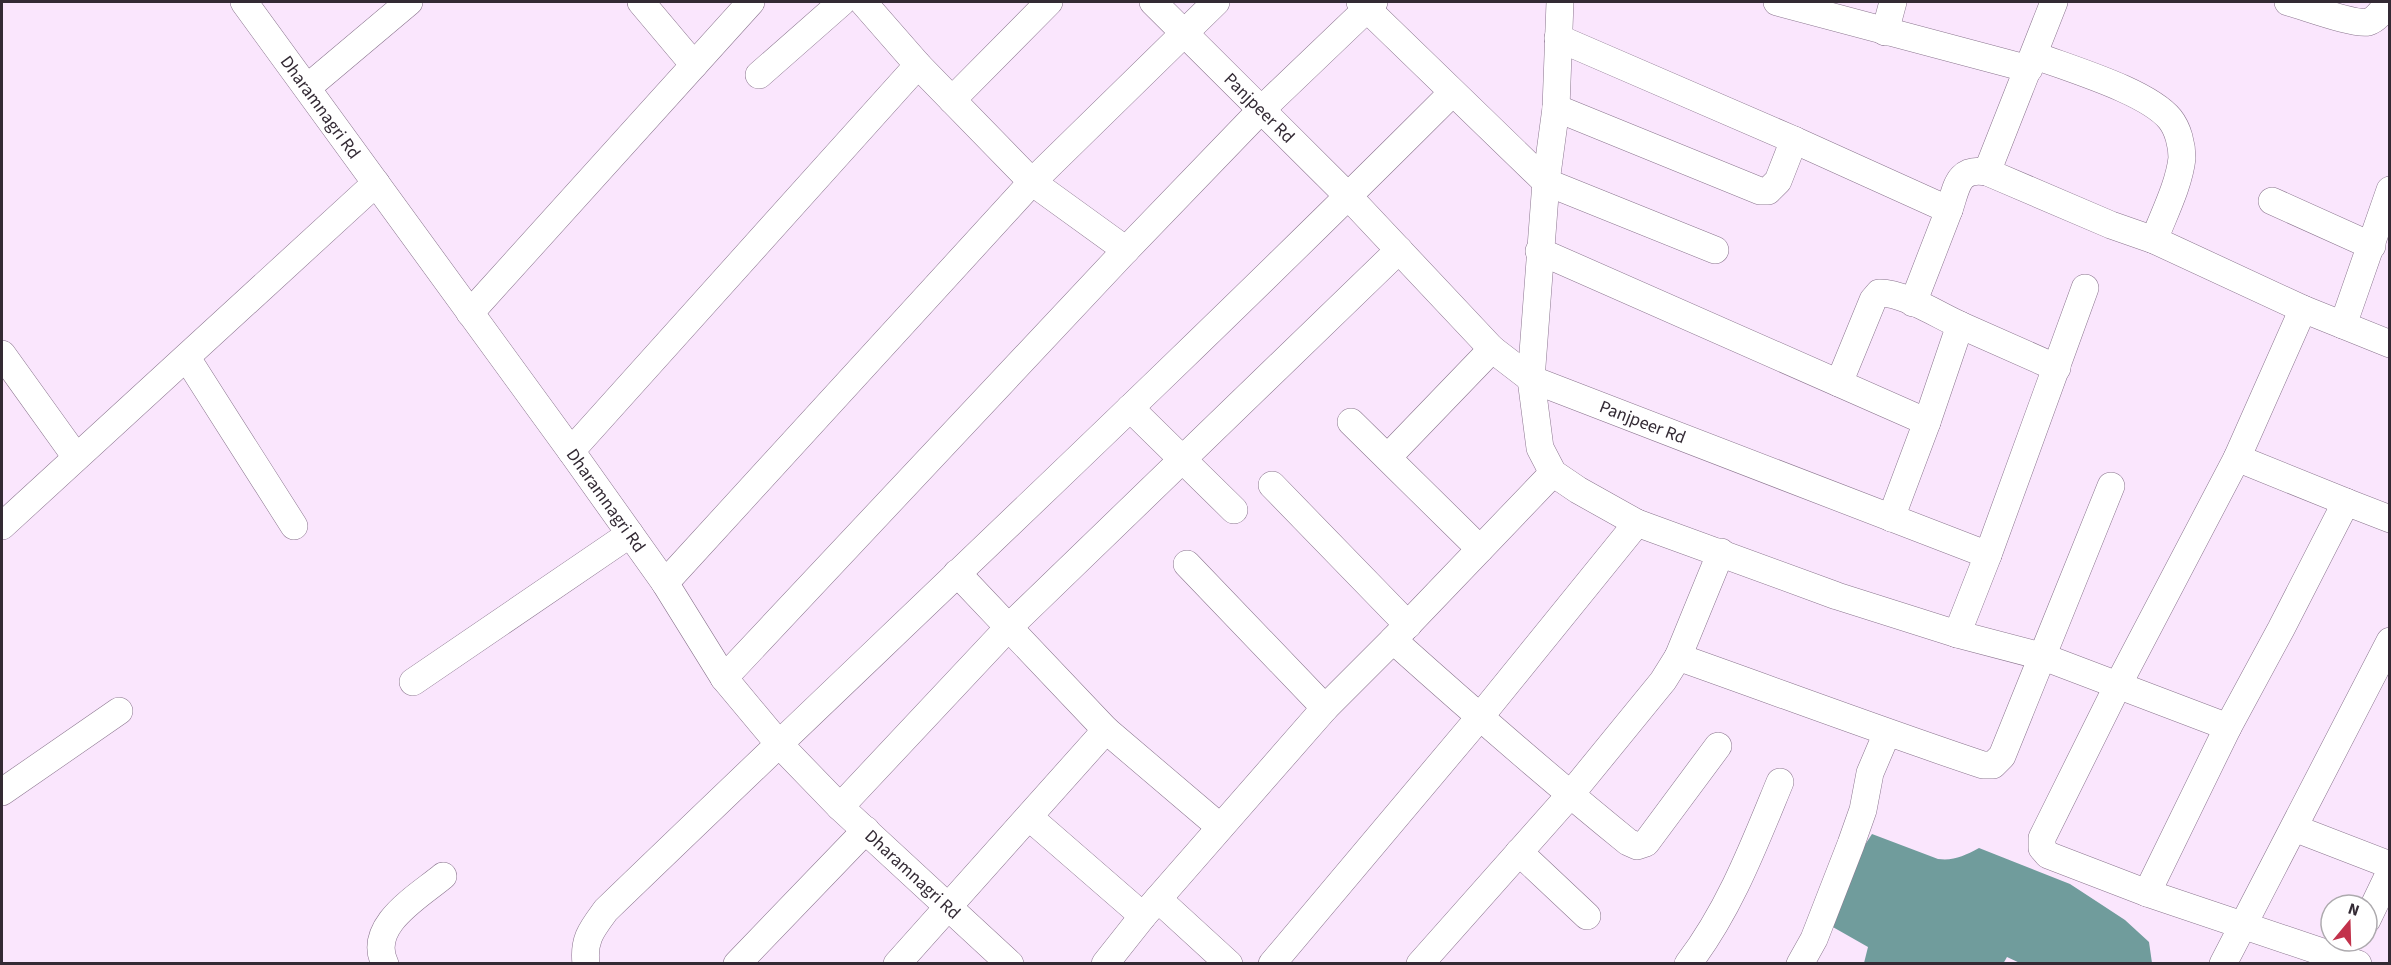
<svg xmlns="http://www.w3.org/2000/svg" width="2391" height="965" font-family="'Source Sans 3',sans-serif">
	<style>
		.water { fill: #709c9c }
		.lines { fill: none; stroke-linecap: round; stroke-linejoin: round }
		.minor-casing { stroke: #8a758e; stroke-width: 28 }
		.minor { stroke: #fff; stroke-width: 27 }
		.labels { text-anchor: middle; stroke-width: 5; stroke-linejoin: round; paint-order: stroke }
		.street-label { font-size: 18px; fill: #332a34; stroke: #fff }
	</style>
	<rect width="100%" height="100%" fill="#fae6fd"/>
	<!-- water -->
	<path class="water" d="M1872 834 1938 859C1954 861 1964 856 1979 848L2070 884 2096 901 2125 920 2149 942 2152 963 2022 964 2007 957 2003 964 1864 963 1868 947 1824 922 1840 883Z"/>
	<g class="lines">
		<defs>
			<g id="minor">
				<path id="s1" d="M244 2 571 451 665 583 724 678 779 744 840 807 1010 964"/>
				<path d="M641 2 694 65"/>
				<path d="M863 2 918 65 1032 182 1126 250"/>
				<path id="s2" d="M1153 2 1349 197 1492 349 1531 379 1988 555 2085 288"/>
				<path d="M1360 2 1546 182 1715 250"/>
				<path d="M1560 2 1556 108 1546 182 1531 379 1540 448 1553 473 1578 490 1637 523 1837 596 1957 634 2041 656 2228 727"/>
				<path d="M1777 2 2029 69"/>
				<path d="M2288 2C2304 6 2354 25 2368 22 2378 19 2383 9 2388 2"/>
				<path d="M1885 32 1893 2"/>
				<path d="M1558 38 1794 140"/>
				<path d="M2034 55C2070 69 2147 91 2170 119 2178 129 2182 145 2182 158 2179 185 2164 214 2154 240"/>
				<path d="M759 75 842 2"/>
				<path d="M308 87 409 2"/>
				<path d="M952 100 1049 2"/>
				<path d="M1556 108 1760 191H1768L1778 181 1794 140 1949 210C1957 187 1957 167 1987 172L2111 225 2154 240 2303 309 2390 344"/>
				<path d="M1987 172 2054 2"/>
				<path d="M2272 201 2372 246"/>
				<path d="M1539 251 1927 422"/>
				<path d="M1913 303 1949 210"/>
				<path d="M2303 309 2237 458 2118 685 2042 838V848L2048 855 2147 893 2358 964"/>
				<path d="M470 313 751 2"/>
				<path d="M1960 325 2057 368"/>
				<path d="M2343 325 2390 190"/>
				<path d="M2 354 76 457"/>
				<path d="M187 358 294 526"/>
				<path d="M1839 383 1873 300 1879 293C1902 292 1938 315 1960 325L1927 422 1891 518"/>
				<path d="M1130 408 1234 510"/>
				<path d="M1351 422 1480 549"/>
				<path d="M571 451 918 65"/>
				<path d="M1388 457 1492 349"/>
				<path d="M2237 458 2346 502"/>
				<path d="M1272 485 1408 625"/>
				<path d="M2 526 376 183"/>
				<path d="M1187 564 1325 708"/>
				<path d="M957 573 1106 730 1220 827"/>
				<path d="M665 583 1032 182 1216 2"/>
				<path d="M1957 634 1988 555"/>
				<path d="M1393 640C1470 709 1548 777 1628 842L1637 846 1646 843 1718 746"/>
				<path d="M1678 657C1780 693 1881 731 1983 765H1993L2002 756 2111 486"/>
				<path d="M724 678 1126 250 1261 110 1374 2"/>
				<path d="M413 682 630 534"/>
				<path d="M2 792 119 711"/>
				<path d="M840 807 1008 628 1399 250"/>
				<path d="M1029 817 1143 916"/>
				<path d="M2294 828 2390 865"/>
				<path d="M1519 852 1587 916"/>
				<path d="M2147 893 2228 727 2281 629 2346 502 2390 519"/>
				<path d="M1158 899 1229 964"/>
				<path d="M2367 920 2390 872"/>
				<path d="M385 964C366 926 418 897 443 876"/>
				<path d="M586 964C583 939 592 929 606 910 888 638 1175 370 1452 93"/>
				<path d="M737 964 866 830"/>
				<path d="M897 964 1106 730"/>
				<path d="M1105 964 1143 916 1325 708 1393 640 1553 473"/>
				<path d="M1272 964 1479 718 1637 523"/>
				<path d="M1420 964 1570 795 1663 681 1678 657 1721 552"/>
				<path d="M1688 964C1730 909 1754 845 1780 782"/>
				<path d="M1800 964 1814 939 1851 844 1863 810 1870 773 1887 733"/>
				<path d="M2223 964 2390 641"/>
			</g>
		</defs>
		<!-- minor casing -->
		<use href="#minor" class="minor-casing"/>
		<!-- minor -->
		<use href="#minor" class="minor"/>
	</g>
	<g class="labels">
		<!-- street labels -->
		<g class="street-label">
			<text dy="6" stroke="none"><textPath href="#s1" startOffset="130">Dharamnagri Rd</textPath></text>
			<text dy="6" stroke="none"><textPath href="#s2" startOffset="150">Panjpeer Rd</textPath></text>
			<text dy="6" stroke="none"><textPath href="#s2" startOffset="654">Panjpeer Rd</textPath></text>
			<text dy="6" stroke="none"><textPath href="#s1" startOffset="616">Dharamnagri Rd</textPath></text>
			<text dy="6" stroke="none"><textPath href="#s1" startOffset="1102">Dharamnagri Rd</textPath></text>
		</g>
	</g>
	<!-- border -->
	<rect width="2391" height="965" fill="none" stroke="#332a34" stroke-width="6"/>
	<!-- north arrow -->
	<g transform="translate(2349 923) rotate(19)"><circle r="28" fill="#ffffff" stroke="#adaaae" stroke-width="1.5"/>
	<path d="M0-4.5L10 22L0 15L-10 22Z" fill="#c2324b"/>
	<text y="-9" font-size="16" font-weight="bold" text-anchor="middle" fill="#332a34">N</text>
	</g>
</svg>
